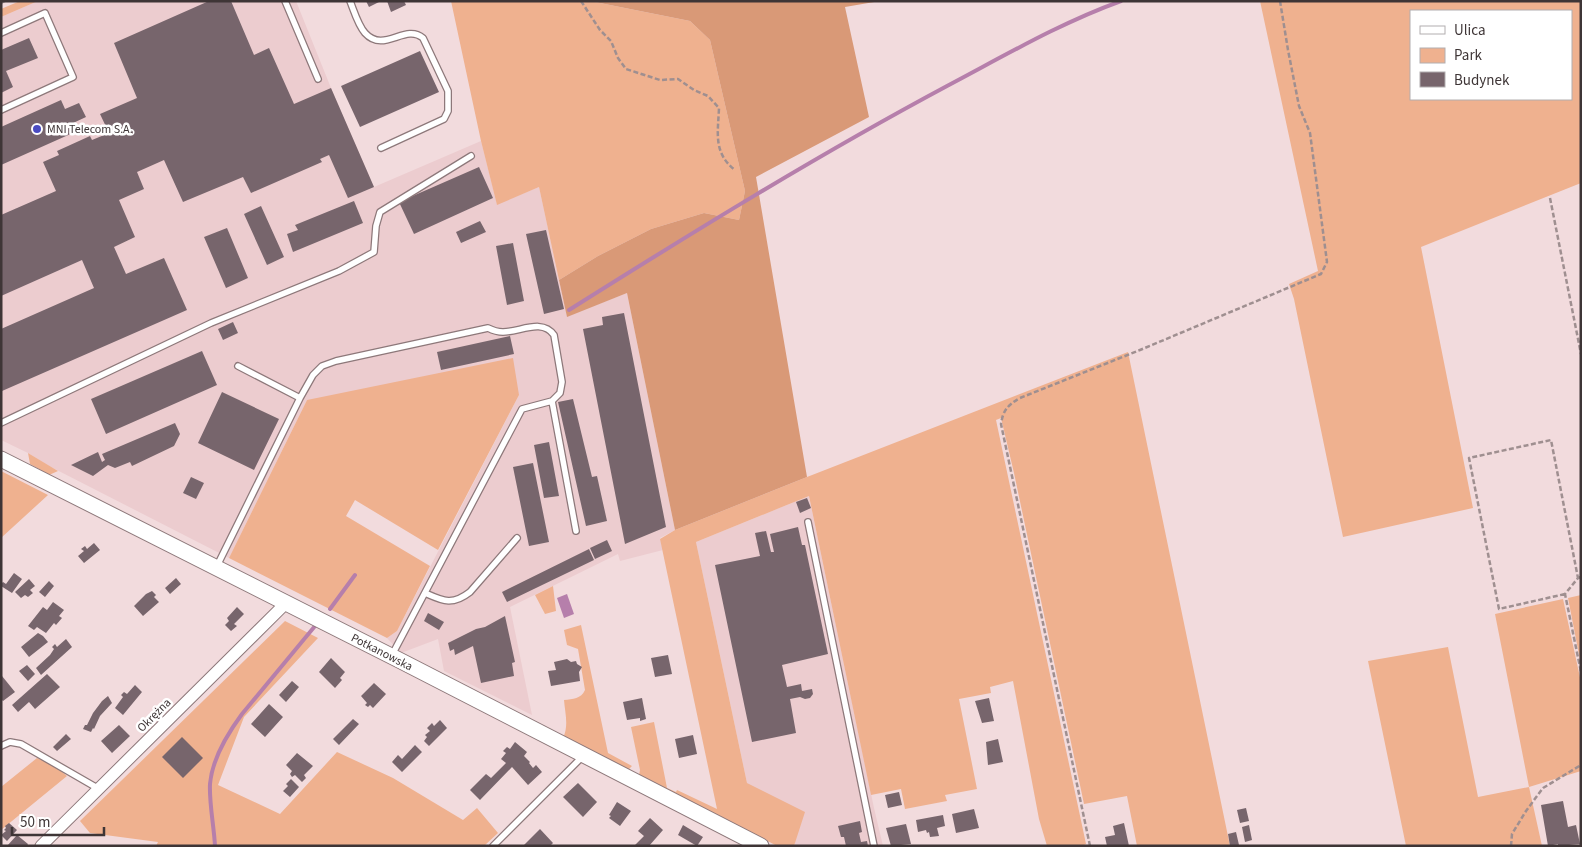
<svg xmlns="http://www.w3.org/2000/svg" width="1582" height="847" font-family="'Source Sans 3',sans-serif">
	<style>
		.built { fill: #eccccf }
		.green { fill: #efb18f; fill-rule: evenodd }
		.forest { fill: #d99977 }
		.water { fill: #b67fab }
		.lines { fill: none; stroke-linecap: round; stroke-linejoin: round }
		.stream { stroke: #b67fab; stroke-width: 4 }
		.building { fill: #77656c }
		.service-casing { stroke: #8d787a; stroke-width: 8 }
		.minor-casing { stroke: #8d787a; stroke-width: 13 }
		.tertiary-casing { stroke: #8d787a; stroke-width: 17 }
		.path { stroke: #9f8f90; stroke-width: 2.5; stroke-dasharray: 5 2.5; stroke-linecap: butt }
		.service { stroke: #fff; stroke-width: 5.5 }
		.minor { stroke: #fff; stroke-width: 11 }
		.tertiary { stroke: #fff; stroke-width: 15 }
		.poi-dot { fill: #4a4bc1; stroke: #fff; stroke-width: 2 }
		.labels { text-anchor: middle; stroke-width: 5; stroke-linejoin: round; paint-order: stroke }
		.poi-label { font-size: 12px; fill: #3e3536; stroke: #fff; text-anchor: start }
		.street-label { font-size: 12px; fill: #3e3536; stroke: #fff }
	</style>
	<rect width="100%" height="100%" fill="#f2dbdd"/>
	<!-- built -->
	<path class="built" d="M38 1H296L331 88 374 187 481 141 497 204 539 187 567 316 627 293 675 530 660 538 663 550 620 561 618 554 510 607 532 715 444 671 438 639 401 653 387 638 397 631 519 395 307 400 229 558 49 466 28 453 1 440V17Z
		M809 496 874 808 883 846H794L795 843 747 783 696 542Z"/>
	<!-- green -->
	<path class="green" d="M20 1H38L1 17V9Z
		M451 1H590L690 21 710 40 745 191 739 220 704 213 651 229 598 256 559 280 539 187 497 205 481 141Z
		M1260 1H1580L1581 183 1421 247 1473 508 1343 537 1294 299 1289 284 1318 271ZM1411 11H1571V99H1411Z
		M1128 352 1230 846H1137L1127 796 1084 804 1014 473 1001 418 996 420 1086 844 1082 846H1047L1039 819 1013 681 990 687 991 693 959 699 977 789 945 795 947 801 905 809 901 789 871 795 809 496 696 542 747 783 805 812 794 846H777L718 815 717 817 639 775 640 770 631 727 654 722 667 788 676 792 677 790 717 809 660 539 675 530 807 477Z
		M513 358 519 395 438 550 355 500 346 516 430 566 397 631 387 638 229 558 307 400Z
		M28 453 58 471 49 475 41 473V470L30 464Z
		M1 471 48 495 1 538Z
		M553 586 556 611 545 614 535 595Z
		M1581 595V665L1568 598Z
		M1563 599 1581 682V771L1529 787 1542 846H1406L1368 661 1448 647 1478 797 1529 787 1495 614Z
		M285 621 318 638 244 717 218 785 280 814 337 752 393 778 463 820 477 808 498 833 484 846H156L158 842 90 833 80 821Z
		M581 625 608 753 632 766 627 771 563 738C569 726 565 713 564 700 573 699 581 699 585 690L578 649 567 645 564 630Z
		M37 758 55 766 67 776 1 830V787Z"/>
	<!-- forest -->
	<path class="forest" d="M590 1H880L845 7 869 117 756 177 807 477 675 530 627 293 567 317 559 280 598 256 651 229 704 213 739 220 745 191 710 40 690 21Z"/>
	<!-- water -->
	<path class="water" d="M567 594 574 614 564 618 557 598Z"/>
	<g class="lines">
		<!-- stream -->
		<path class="stream" d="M569 310C693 232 818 155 947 86 1004 56 1060 23 1121 1
			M330 609 355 575
			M215 846C214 826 209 803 210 784 212 760 228 733 242 714L315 626"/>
	</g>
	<!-- building -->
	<path class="building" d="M209 1H231L254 55 269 48 294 104 331 88 374 187 348 198 329 155 320 159 322 162 251 193 243 177 183 202 164 160 137 172 144 189 119 200 135 237 114 247 126 274 164 258 187 310 2 391 1 329 94 288 82 260 1 296V215L56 191 43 162 59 155 57 151 90 136 92 140 109 133 100 114 137 98 114 43Z
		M366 1H381L369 7Z
		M387 1H404L406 5 391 12Z
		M29 38 38 58 6 71 13 87 1 93V50Z
		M420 51 439 92 360 127 341 86Z
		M61 100 65 109 79 103 86 117 71 124 75 132 1 165V127Z
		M479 167 493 198 414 234 399 202Z
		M354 201 363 223 293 252 287 234 298 230 295 225Z
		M261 206 284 257 267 265 244 214Z
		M480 221 486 232 461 243 456 232Z
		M227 228 248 278 226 288 204 237Z
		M546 230 564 309 544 314 526 234Z
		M513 243 524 301 507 305 496 246Z
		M624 313 666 527 625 544 583 329 603 325 602 317Z
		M233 322 238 333 223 340 218 329Z
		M510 336 514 354 441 370 437 352Z
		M202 351 217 385 106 434 91 399Z
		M222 392 279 419 254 470 198 443Z
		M573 399 592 477 597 476 607 521 586 526 558 402Z
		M175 423 180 434 174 446 132 466 130 462 115 468 108 465 93 476 71 465 98 452 102 462 105 460 102 454Z
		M549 442 559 496 544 498 534 445Z
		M533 463 549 542 529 546 513 467Z
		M191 477 204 483 196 499 183 493Z
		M807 498 811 508 800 513 796 502Z
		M798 527 802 545H805L828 654 782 665 787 687 801 684 802 691 812 689 813 694 810 698 805 699 800 697 790 699 796 733 752 742 715 565 760 556 755 533 766 531 771 552H774L770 534Z
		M607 540 612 551 595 559 590 548Z
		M94 543 100 550 84 563 78 556 84 551 81 549 85 546 87 549Z
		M589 549 594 560 507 602 502 592Z
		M14 573 22 579 12 593 1 586V584L3 582 6 584Z
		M176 578 181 584 170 594 165 588Z
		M29 579 35 586 30 590 33 593 28 597 25 595 21 598 15 592Z
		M49 581 54 586 45 597 39 592Z
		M152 591 156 595 154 597 159 602 143 616 134 606 146 594Z
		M53 602 64 610 59 616 62 618 56 625 54 623 46 633 37 627 34 630 28 626 43 607 47 610Z
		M237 607 244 614 234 624 237 626 231 631 225 625 229 621 227 618Z
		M428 613 444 622 439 630 424 621Z
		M505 616 515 662 512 663 514 676 481 683 473 646 455 655 454 649 450 651 448 643 476 629 485 627Z
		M38 633 43 636 48 642 29 657 21 647Z
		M66 639 72 647 41 675 36 668 50 655 54 649 52 647 55 644 57 647Z
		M668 655 672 674 655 677 651 658Z
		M331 658 345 672 340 678 342 680 335 688 319 672Z
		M567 659 571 662 576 661 577 664 582 667 579 672 580 681 551 686 548 671 556 670 554 662Z
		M27 665 35 674 28 681 19 671Z
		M47 674 60 687 35 709 29 702 18 712 12 705Z
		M1 676H2L15 692 3 701 1 699Z
		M292 681 299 687 286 702 279 695Z
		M374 683 386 694 373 708 370 705 368 707 365 705 367 703 361 696Z
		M135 685 142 692 123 715 115 708 123 697 121 695 124 692 127 694Z
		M108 696 112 703 100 716 94 729 93 728 91 732 83 729 85 725H87L93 713 102 701Z
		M642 698 646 719 640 721V718L627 720 623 702Z
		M989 698 994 721 982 723 975 701Z
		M269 704 283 717 265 737 251 724Z
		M353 719 359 724 339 745 333 739Z
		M440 720 447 728 429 746 424 741 427 737 425 735 430 731 427 728 432 723 434 726Z
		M119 725 130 736 112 753 101 741Z
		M66 734 71 739 57 751 53 747Z
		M693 735 697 754 679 758 675 739Z
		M182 737 203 758 183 778 162 757Z
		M998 739 1003 762 988 765 986 742Z
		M515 742 527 752 524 756 530 762 529 763 533 768 536 765 542 772 528 785 512 767 480 800 470 790 486 774 491 778 506 763 501 759 506 753 503 751 507 747 510 749Z
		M415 745 422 752 402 772 392 762 398 755 402 759Z
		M297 753 313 766 304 775 306 778 302 782 295 775 292 777 290 774 292 771 286 765Z
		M291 779 299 787 290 797 283 791 288 786 286 784Z
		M578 783 597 802 583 817 563 797Z
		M899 792 902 805 888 808 885 795Z
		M1563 801 1568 827 1576 825 1580 844 1558 846V844L1548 846 1541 805Z
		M617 802 631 811 620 826 609 818 611 816 609 815Z
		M1246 808 1249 821 1240 823 1237 810Z
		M974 809 979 828 956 833 952 814Z
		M943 815 945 826 937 828 939 836 930 837 929 832 927 833 926 830 918 832 916 820Z
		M650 818 663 830 649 846 647 845 634 846 644 836 638 831Z
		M860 821 862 832 859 833 861 842 867 841 868 846H846L844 837H841L838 826Z
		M9 823 17 830 7 841 1 835 6 831 4 830 6 828 5 826Z
		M1124 823 1129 846H1107L1105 837 1115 835 1113 826Z
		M906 824 911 844 891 846 886 828Z
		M683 825 703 837 697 846 678 835Z
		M1249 825 1252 840 1245 842 1242 827Z
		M540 829 553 843 550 846H523Z
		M1236 832 1239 845 1230 846 1228 834Z
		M17 835 28 844 27 846H7Z"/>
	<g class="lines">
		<defs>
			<path id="service" d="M285 1 318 79
				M350 1C354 11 358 25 365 33 384 54 405 23 423 38L448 91V111L444 119 381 148
				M1 33 45 13 73 77 1 110
				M300 398 313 375 322 366 336 361 488 328C492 330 498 332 503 332 520 332 542 318 554 335L562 382 560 393 552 401 522 409 392 655
				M552 401 576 531
				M1 423 211 323 339 271 374 252 376 226 380 212 471 156
				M808 522 874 846
				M217 566 300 398 238 366
				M425 593C443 601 452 606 470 592L517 538
				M1 746 10 742 21 744 99 789
				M493 846 584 755"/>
			<path id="minor" d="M41 846 286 603"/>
			<path id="tertiary" d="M1 459 401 661 761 846"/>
		</defs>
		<!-- service casing -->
		<use href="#service" class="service-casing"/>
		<!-- minor casing -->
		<use href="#minor" class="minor-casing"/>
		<!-- tertiary casing -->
		<use href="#tertiary" class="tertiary-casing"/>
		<!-- path -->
		<path class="path" d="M581 1 600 30 611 41 618 58 626 69 660 80 678 79 694 90 708 96 719 108C718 133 713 153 735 170
			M1 3 5 1
			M1550 198 1581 354
			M1581 577 1578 578 1565 594 1581 672
			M1565 594 1499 609 1469 458 1551 440 1578 578
			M1090 846 1001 424C1003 410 1008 405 1020 398L1140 350 1321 274 1327 262 1310 133 1299 106 1288 50 1280 1
			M1511 846 1512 834 1526 811 1543 788 1581 765"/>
		<!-- service -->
		<use href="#service" class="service"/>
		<!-- minor -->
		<use href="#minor" class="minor"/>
		<!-- tertiary -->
		<use href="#tertiary" class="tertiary"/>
	</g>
	<!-- markers -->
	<circle class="poi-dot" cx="37" cy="129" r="5"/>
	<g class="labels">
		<!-- poi labels -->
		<g class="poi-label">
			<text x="47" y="133">MNI Telecom S.A.</text>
		</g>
		<!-- street labels -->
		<g class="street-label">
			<text transform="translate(382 652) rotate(27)" y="4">Potkanowska</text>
			<text transform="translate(154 715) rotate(-45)" y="4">Okrężna</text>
		</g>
	</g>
	<!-- border -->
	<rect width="1582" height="847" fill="none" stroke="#3e3536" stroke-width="5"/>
	<!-- legend -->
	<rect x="1410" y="10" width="162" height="90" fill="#ffffff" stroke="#b2aeaf"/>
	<rect x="1420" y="26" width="25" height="8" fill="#ffffff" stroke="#b2aeaf"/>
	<text x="1454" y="35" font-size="15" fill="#3e3536">Ulica</text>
	<rect x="1420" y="48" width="25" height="15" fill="#efb18f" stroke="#b2aeaf"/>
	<text x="1454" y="60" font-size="15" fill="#3e3536">Park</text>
	<rect x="1420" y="72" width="25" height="15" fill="#77656c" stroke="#b2aeaf"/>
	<text x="1454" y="85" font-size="15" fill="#3e3536">Budynek</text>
	<!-- scale -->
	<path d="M12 827v8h92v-8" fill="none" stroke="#3e3536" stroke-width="2.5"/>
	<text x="20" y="827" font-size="15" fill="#3e3536" stroke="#ffffff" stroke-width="4" paint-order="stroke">50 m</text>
</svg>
